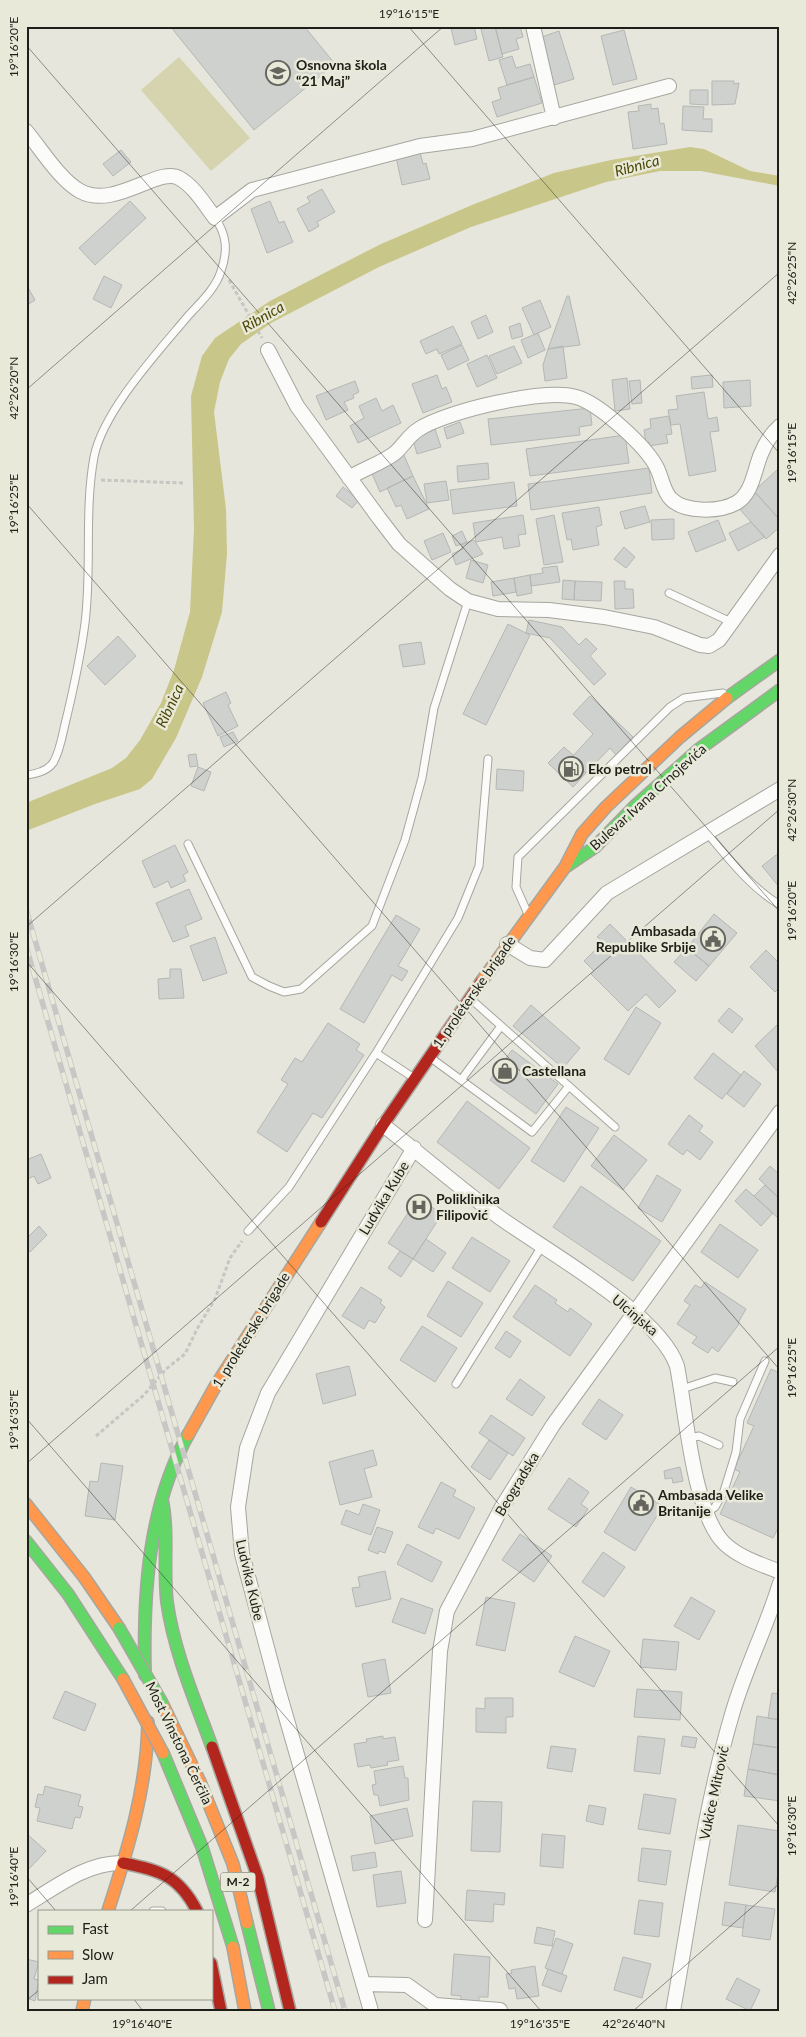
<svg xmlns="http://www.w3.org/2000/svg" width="806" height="2037" font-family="Lato,sans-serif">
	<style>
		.green { fill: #d5d4ae }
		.water { fill: #c9c689 }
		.building { fill: #ced1ce; stroke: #b5b7b4 }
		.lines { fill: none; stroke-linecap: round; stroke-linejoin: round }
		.lane-casing { stroke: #a6a69f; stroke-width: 9 }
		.street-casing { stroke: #a6a69f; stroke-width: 16 }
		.fast-casing { stroke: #a6a69f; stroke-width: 14 }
		.slow-casing { stroke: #a6a69f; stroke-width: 14 }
		.jam-casing { stroke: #a6a69f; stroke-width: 14 }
		.path { stroke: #c6c6c2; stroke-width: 3; stroke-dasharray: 4 2.5; stroke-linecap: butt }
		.lane { stroke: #fbfbfa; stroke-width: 7 }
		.street { stroke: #fbfbfa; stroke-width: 14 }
		.fast { stroke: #63d668; stroke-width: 11 }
		.slow { stroke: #ff974d; stroke-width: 11 }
		.jam { stroke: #b3261e; stroke-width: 11 }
		.rail-casing { stroke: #c7c7c5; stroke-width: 5.5 }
		.rail { stroke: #e9e9d9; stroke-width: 4; stroke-dasharray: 11; stroke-linecap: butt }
		.fast-bridge-casing { stroke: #a6a69f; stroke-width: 14; stroke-linecap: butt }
		.slow-bridge-casing { stroke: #a6a69f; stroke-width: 14; stroke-linecap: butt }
		.fast-bridge { stroke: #63d668; stroke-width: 11 }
		.slow-bridge { stroke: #ff974d; stroke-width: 11 }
		.ticks { fill: none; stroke: #1f1f1a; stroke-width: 1; stroke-opacity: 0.45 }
		.labels { text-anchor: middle; stroke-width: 5; stroke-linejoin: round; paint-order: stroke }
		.shield { fill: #e9e9d9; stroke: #5c5c53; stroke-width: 1 }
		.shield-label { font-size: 12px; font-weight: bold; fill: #1f1f1a }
		.poi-label { font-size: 14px; font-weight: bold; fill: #1f1f1a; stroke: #e9e9d9; text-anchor: start }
		.street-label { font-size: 14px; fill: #1f1f1a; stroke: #e9e9d9 }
		.water-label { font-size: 15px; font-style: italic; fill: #4d4a08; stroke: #e9e9d9 }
		.neatline { fill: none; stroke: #1f1f1a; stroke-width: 2 }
		.ticks-label { font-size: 12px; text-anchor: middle; fill: #1f1f1a }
	</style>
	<rect width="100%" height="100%" fill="#e6e6dc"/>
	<!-- green -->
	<path class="green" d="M179 57 250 138 211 171 141 90Z"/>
	<!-- water -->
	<path class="water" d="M690 147 704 149 750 171 780 176V186L701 171H660L606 182 471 227 379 267 271 323 241 344 229 359 220 382 214 412 226 509 227 554 222 612 202 677 176 738 152 779 140 789 95 804 26 831V803L112 768 126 758 140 740 161 703 174 670 190 612 194 529 191 396 202 356 215 338 270 301 334 268 381 244 472 205 554 173 611 160Z"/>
	<!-- building -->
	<path class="building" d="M170 26H304L335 64 254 130Z
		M456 26H474L477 39 455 45 451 28Z
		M495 26 503 57 489 61 481 29Z
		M495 26H520L523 37 516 39 519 49 502 54Z
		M624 30 637 79 613 85 601 36Z
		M559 31 574 79 554 85 539 38Z
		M512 56 516 68 530 64 534 77 507 85 499 60Z
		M534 77 542 103 497 117 492 102 501 99 498 88Z
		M712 81H734V84L739 83 735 104 712 105Z
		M690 90H708V105L690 104Z
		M651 104V109L658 108 660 124 664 123 667 144 633 149 628 112 639 111 638 106Z
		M683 106 704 107 703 119H712V132L682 130Z
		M121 150 131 162 113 176 103 164Z
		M420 152 423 164 426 163 430 179 402 185 396 157Z
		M322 189 335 212 317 222 319 226 309 232 297 209 310 202 307 197Z
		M130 201 146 218 95 265 79 248Z
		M270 201 279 223 284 221 293 242 267 253 251 209Z
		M104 276 122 285 111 308 93 299Z
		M26 284 35 300 26 306Z
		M567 296H569L580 345 548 349Z
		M540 300 551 327 534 335 522 308Z
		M486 315 493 332 478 339 471 322Z
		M520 323 523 336 512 339 509 327Z
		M453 326 462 344 439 354 437 349 426 354 420 341Z
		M538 333 545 350 528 358 521 340Z
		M462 345 469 360 448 370 441 355Z
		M514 346 522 363 497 374 489 356Z
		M563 346 567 378 545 381 543 365 548 349Z
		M487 355 497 378 477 387 467 364Z
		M437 375 442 389 446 387 452 402 423 413 412 384Z
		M712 375 713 387 692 389 691 377Z
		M627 378 630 409 615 411 612 380Z
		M640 380 642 403 632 404 629 381Z
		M750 380 751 406 724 408 723 382Z
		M355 381 359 392 353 395 354 398 344 402 348 410 326 420 316 396Z
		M704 392 708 419 717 417 719 431 710 432 716 471 689 476 680 424 671 425 668 410 678 409 676 396Z
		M376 398 382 411 393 405 401 423 358 443 350 426 364 418 359 406Z
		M590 408 592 425 579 427 580 435 491 445 488 419Z
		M669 416 672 434 666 435 668 443 649 446V442L646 443 644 430 651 428 650 419Z
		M460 422 464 433 447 439 444 428Z
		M435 429 441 447 417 454 412 436Z
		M625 435 629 463 530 476 526 449Z
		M403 453 413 476 380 492 370 469Z
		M488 463 489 479 458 482 457 466Z
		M649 468 652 493 531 510 528 484Z
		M777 470 780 473V520L754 491Z
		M413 476 429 509 407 519 401 505 396 507 387 488Z
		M446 481 449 500 427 503 424 484Z
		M514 482 517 506 453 514 450 490Z
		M343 487 359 500 352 508 336 496Z
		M754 491 780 520V527L766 539 737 506Z
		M645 506 650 522 625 529 620 512Z
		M599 507 602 525 596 527 599 545 573 550 571 539 567 540 562 513Z
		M523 515 526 534 518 535 520 546 504 549 502 537 476 542 473 523Z
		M554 515 563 562 544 565 536 519Z
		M674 519V539L652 540 651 520Z
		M718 520 726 540 696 552 688 532Z
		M751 522 765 537 738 551 729 533Z
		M462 531 467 542 456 546 452 536Z
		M443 533 451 552 432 560 424 541Z
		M474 540 483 554 456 565 452 554 463 549 461 545Z
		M624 547 635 557 626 568 614 559Z
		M471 560 488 565 483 583 466 578Z
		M557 566 560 582 531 586 530 575 543 573 542 568Z
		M530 575 532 593 517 596 514 578Z
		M514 578 516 592 493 596 491 582Z
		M563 580 575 581 574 600 562 599Z
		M575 581 602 582 601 601 574 600Z
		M614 581H625V589H633L634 608 615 609Z
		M529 620 562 627 579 645 586 638 597 649 590 656 606 674 594 685 550 638 526 633Z
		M508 624 530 635 486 725 463 714Z
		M118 636 136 656 105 685 87 666Z
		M421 642 425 664 403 667 399 645Z
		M226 692 231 703 228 705 238 726 218 736 203 703Z
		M590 696 633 737 616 755 610 748 586 773 571 758 593 734 573 714Z
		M233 732 238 741 224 747 220 737Z
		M564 747 573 755 571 758 586 773 573 787 548 763Z
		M196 754 198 766 190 767 188 755Z
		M198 767 211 772 204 791 191 786Z
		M497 769 524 771 523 791 496 789Z
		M175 845 188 872 183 875 186 881 171 888 168 881 154 888 142 861Z
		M780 852V888L762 866Z
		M189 889 202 919 185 926 189 936 173 942 156 903Z
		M714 914 737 933 709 966 687 948Z
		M396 915 420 929 398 966 408 971 402 981 392 975 364 1023 340 1009Z
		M610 924 676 991 659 1008 646 994 628 1011 591 974 594 971 584 961 603 942 597 937Z
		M215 937 227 973 203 981 190 946Z
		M687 948 709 966 696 981 674 962Z
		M766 950 780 964V987L775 992 750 967Z
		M170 969H181L184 998 159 999 158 979 170 978Z
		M531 1005 580 1048 563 1068 513 1026Z
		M636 1007 661 1023 629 1075 604 1059Z
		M729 1008 743 1019 732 1033 718 1021Z
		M328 1023 360 1044 356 1050 364 1055 322 1118 313 1113 287 1152 257 1132 288 1084 281 1080 295 1058 302 1062Z
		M777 1025 780 1028 779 1073 755 1046Z
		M512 1050 558 1084 536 1114 490 1080Z
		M713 1053 741 1075 722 1099 694 1078Z
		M744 1071 761 1084 744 1107 727 1094Z
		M467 1101 530 1148 499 1189 437 1142Z
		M566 1107 599 1128 564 1182 531 1161Z
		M689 1115 703 1126 699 1131 713 1142 700 1160 687 1150 683 1155 668 1144Z
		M614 1135 647 1160 623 1190 591 1166Z
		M41 1154 51 1178 38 1184 34 1176 26 1180V1160Z
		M770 1166 780 1175V1199L759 1179Z
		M657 1175 681 1190 662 1222 638 1208Z
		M765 1185 780 1199 779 1219 754 1196Z
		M581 1186 661 1241 633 1281 553 1227Z
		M746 1189 773 1213 761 1226 735 1201Z
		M418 1198 442 1214 413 1259 388 1243Z
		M720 1224 758 1250 738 1278 701 1252Z
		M39 1226 47 1235 30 1252 26 1248V1239Z
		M472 1237 510 1261 490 1292 452 1268Z
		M426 1239 446 1253 433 1272 413 1259Z
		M400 1251 413 1259 401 1277 388 1268Z
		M448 1281 483 1303 461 1337 427 1316Z
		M705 1282 746 1309 738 1323 739 1324 718 1352 712 1347 708 1353 692 1343 697 1337 677 1324 690 1305 684 1301 695 1285 701 1288Z
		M535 1285 557 1300 555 1303 568 1312 570 1308 592 1324 570 1356 513 1317Z
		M361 1287 382 1300 380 1303 385 1307 375 1323 369 1320 364 1329 342 1316Z
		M422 1326 457 1348 435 1382 400 1360Z
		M506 1331 521 1341 510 1358 495 1348Z
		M349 1366 356 1395 323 1404 316 1374Z
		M771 1369 780 1373V1524L773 1538 720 1514 740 1472 734 1469 754 1426 747 1423Z
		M520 1379 545 1397 532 1416 506 1399Z
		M599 1399 623 1415 606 1440 582 1424Z
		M491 1415 525 1438 513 1456 479 1433Z
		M489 1440 508 1453 490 1480 471 1467Z
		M373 1450 377 1465 364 1469 372 1497 340 1505 329 1462Z
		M101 1463 123 1466 115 1520 85 1516 90 1481 98 1482Z
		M680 1467 683 1481 673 1483 672 1478 665 1479 664 1471Z
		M569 1478 589 1492 581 1504 588 1509 576 1527 548 1509Z
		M441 1482 456 1490 453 1496 475 1508 459 1539 436 1528 433 1534 418 1527Z
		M631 1487 663 1506 635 1551 604 1532Z
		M363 1504 380 1510 371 1535 341 1524 346 1510 359 1515Z
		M377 1527 393 1532 385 1553 379 1551 378 1554 368 1550Z
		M520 1534 552 1556 534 1582 502 1560Z
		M407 1544 442 1562 432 1582 397 1564Z
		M603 1552 625 1567 604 1597 582 1582Z
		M385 1571 391 1599 356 1607 352 1588 360 1587 358 1577Z
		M486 1597 515 1603 505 1651 476 1645Z
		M691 1597 715 1611 699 1640 674 1626Z
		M401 1598 433 1609 425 1634 392 1622Z
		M575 1636 610 1651 594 1687 559 1672Z
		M643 1639 679 1642 676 1670 640 1667Z
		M385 1659 391 1693 368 1697 362 1664Z
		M637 1689 682 1692 680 1720 634 1717Z
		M65 1691 96 1704 85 1731 53 1718Z
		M772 1693 780 1694V1720L768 1718Z
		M485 1698H513V1717H506V1733L476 1732V1708L485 1709Z
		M757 1716 780 1720V1748L753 1744Z
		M383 1736V1739L395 1737 399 1760 387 1762 388 1765 371 1768 370 1765 358 1767 354 1744 367 1742 366 1739Z
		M638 1736 665 1739 660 1774 634 1771Z
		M683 1736 697 1738 695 1748 681 1746Z
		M753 1744 780 1748V1775L748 1769Z
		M551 1746 576 1749 572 1772 547 1768Z
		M403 1766 405 1778H408L409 1800 380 1806 378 1795H374L372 1785 376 1784 374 1771Z
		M748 1769 780 1775V1801L744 1796Z
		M45 1786 81 1795 78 1806 83 1807 80 1818 75 1817 72 1829 37 1821 40 1808 35 1807 38 1794 43 1795Z
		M644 1794 676 1799 670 1834 638 1829Z
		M473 1801 502 1802 500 1852 471 1851Z
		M589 1805 606 1808 603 1825 586 1821Z
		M407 1808 413 1836 375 1844 370 1816Z
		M738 1825 780 1831V1861L775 1892 729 1885Z
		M26 1833 46 1851 26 1872Z
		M542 1834 565 1836 563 1868 540 1866Z
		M642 1848 671 1851 666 1885 638 1881Z
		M375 1852 377 1867 353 1871 351 1856Z
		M401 1871 406 1903 377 1907 373 1875Z
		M467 1890 505 1893 504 1905 494 1904 493 1922 465 1920Z
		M639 1900 663 1903 659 1937 634 1934Z
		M725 1902 746 1905 743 1928 722 1925Z
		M746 1905 775 1909 770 1940 742 1936Z
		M537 1927 555 1931 552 1946 534 1943Z
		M556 1938 573 1944 562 1974 545 1968Z
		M454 1954 490 1957 488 1997H479V2004L461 2002V1996L451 1995Z
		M623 1957 651 1964 642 1998 614 1990Z
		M26 1959 39 1962 34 1979 39 1980 35 2001 26 1998Z
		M535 1966 539 1996 517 1999 515 1988 509 1989 506 1974 512 1973 511 1970Z
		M548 1969 567 1976 561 1992 542 1985Z
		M737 1978 760 1990 750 2011 726 1999Z"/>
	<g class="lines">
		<defs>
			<path id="lane" d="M669 593 731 622
				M26 775C36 774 47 771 53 763 61 750 63 730 67 716 74 686 81 654 85 623 92 568 84 512 94 457 103 411 158 352 188 316 200 303 216 288 221 271 228 251 227 235 215 218
				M707 833C729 859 750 887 780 905
				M188 844 252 977 269 986 284 992 301 989 372 926 405 840 422 778 434 708 468 601
				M528 914 516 887 518 857 670 707 684 698 723 693
				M472 1000 615 1127
				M376 1053 414 1078
				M431 1058 532 1132 569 1086
				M461 1080 501 1026
				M248 1231 289 1187 376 1053 458 918 479 866 488 759
				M456 1384 542 1246
				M682 1389 715 1378 733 1382
				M690 1438 699 1436 719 1445
				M705 1514 715 1507 724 1491 736 1452 740 1419 765 1361
				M153 1911H162"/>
			<path id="street" d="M533 26 554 118
				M26 131C41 149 60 180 80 191 114 210 159 166 179 178 194 186 205 205 215 218L252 190 420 146 472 139 669 86
				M268 350 297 406 379 518 399 544 450 589 468 601 498 609 549 610 604 617 654 627 700 645 709 646 719 640 780 555
				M349 478C363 469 382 463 395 453 404 445 409 435 419 429 447 411 544 388 576 397 599 403 647 447 657 468 662 478 663 491 671 499 685 513 720 512 736 503 753 493 754 470 761 454 765 444 772 433 780 426
				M507 944 530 958 545 960 607 893 780 789
				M383 1125C422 1155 459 1188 499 1217 546 1251 659 1313 677 1366 686 1411 693 1514 725 1544 740 1558 761 1564 780 1572
				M26 1905C56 1887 87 1862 123 1863
				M425 1920 440 1651 447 1611 502 1507 553 1425 780 1112
				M363 1984 407 1985 435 2005 500 2010
				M371 2011 278 1689 242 1554 238 1507 247 1448 268 1393 414 1148
				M673 2011C691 1911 704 1808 733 1711 746 1667 767 1626 780 1583"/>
			<path id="fast" d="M727 698 780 660
				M567 866 595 847 636 805 698 750 780 690
				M162 1499C169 1533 163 1568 167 1602 174 1652 195 1700 212 1747
				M26 1541 68 1594 123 1679
				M145 1675C143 1594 148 1507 188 1435
				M163 1753 202 1847 233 1947
				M247 1923 269 2011"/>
			<path id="slow" d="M481 982 565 867 582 834 606 807 680 737 727 698
				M188 1435 216 1385 321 1222
				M26 1504 84 1577 119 1628
				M162 1703 200 1782 233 1864 247 1923
				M108 1911C128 1849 147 1788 148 1722
				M233 1947 245 2011
				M82 2011 85 1998"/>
			<path id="jam" d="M321 1222 383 1125 481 982
				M212 1747 258 1878 290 2011
				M123 1863C160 1870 179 1876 197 1911
				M211 1963 221 2011"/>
		</defs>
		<!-- lane casing -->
		<use href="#lane" class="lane-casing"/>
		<!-- street casing -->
		<use href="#street" class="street-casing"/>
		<!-- fast casing -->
		<use href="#fast" class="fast-casing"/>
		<!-- slow casing -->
		<use href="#slow" class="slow-casing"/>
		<!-- jam casing -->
		<use href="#jam" class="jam-casing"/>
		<!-- path -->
		<path class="path" d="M229 280 262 338
			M101 480 183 483
			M96 1436 144 1395 166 1369 185 1354 197 1329 215 1299 230 1258 242 1241"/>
		<!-- lane -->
		<use href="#lane" class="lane"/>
		<!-- street -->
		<use href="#street" class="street"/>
		<!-- fast -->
		<use href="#fast" class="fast"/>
		<!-- slow -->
		<use href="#slow" class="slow"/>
		<!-- jam -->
		<use href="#jam" class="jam"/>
		<defs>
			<path id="rail" d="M26 909 345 2011
				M26 946 335 2011"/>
		</defs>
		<!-- rail casing -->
		<use href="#rail" class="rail-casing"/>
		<!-- rail -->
		<use href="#rail" class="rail"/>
		<defs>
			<path id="fast-bridge" d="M119 1628 162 1703"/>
			<path id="slow-bridge" d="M123 1679 163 1753"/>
		</defs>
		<!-- fast-bridge casing -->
		<use href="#fast-bridge" class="fast-bridge-casing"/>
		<!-- slow-bridge casing -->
		<use href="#slow-bridge" class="slow-bridge-casing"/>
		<!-- fast-bridge -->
		<use href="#fast-bridge" class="fast-bridge"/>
		<!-- slow-bridge -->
		<use href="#slow-bridge" class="slow-bridge"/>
	</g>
	<!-- ticks -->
	<path class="ticks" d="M408 26 780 454M26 45 780 912M26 390 444 26M26 503 780 1370M26 927 780 272M26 961 780 1827M26 1418 541 2011M26 1464 780 809M26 1876 56 1911M130 1911 780 1346M133 1998 143 2011M26 2001 39 1990M633 2011 780 1883"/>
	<!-- icons -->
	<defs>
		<symbol id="school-ring" viewBox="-11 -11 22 22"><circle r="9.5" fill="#e9e9d9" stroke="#65655e" stroke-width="1.5"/><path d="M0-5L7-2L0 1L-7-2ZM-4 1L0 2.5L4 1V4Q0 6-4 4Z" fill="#65655e"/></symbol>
		<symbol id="fuel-ring" viewBox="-11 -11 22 22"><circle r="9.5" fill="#e9e9d9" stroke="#65655e" stroke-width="1.5"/><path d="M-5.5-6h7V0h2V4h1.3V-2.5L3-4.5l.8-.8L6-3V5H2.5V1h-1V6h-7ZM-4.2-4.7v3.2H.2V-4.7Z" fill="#65655e"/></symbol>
		<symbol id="civic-ring" viewBox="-11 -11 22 22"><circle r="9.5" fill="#e9e9d9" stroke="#65655e" stroke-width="1.5"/><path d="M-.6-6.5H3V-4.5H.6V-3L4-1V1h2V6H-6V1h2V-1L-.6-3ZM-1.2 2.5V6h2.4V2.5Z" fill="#65655e"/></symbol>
		<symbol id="shop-ring" viewBox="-11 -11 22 22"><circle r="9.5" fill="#e9e9d9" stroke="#65655e" stroke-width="1.5"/><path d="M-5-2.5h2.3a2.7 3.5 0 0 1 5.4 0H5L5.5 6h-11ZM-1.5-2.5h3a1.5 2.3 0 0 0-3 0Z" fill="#65655e"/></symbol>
		<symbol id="hospital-ring" viewBox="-11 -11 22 22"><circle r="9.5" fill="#e9e9d9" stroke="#65655e" stroke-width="1.5"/><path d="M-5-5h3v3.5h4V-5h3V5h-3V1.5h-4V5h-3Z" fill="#65655e"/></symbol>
	</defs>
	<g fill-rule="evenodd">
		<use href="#school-ring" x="264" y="59" width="28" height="28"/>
		<use href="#fuel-ring" x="557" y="755" width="28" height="28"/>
		<use href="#civic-ring" x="699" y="925" width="28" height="28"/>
		<use href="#shop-ring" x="491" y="1057" width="28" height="28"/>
		<use href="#hospital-ring" x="405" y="1193" width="28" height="28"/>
		<use href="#civic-ring" x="627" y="1489" width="28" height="28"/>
	</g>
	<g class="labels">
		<!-- shield labels -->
		<rect class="shield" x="220.5" y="1872.5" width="35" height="19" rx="4"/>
		<g class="shield-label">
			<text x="238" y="1886">M-2</text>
		</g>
		<!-- poi labels -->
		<g class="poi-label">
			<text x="296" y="70">Osnovna škola<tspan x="296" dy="16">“21 Maj”</tspan></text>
			<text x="588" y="774">Eko petrol</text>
			<text x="696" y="936" text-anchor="end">Ambasada<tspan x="696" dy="16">Republike Srbije</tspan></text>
			<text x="522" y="1076">Castellana</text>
			<text x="436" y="1204">Poliklinika<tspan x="436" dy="16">Filipović</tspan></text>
			<text x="658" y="1500">Ambasada Velike<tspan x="658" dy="16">Britanije</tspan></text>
		</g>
		<!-- street labels -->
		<g class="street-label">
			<text transform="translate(648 797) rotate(-42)" y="5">Bulevar Ivana Crnojevića</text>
			<text transform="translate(474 992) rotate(-55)" y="5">1. proleterske brigade</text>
			<text transform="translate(384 1198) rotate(-59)" y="5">Ludvika Kube</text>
			<text transform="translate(635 1315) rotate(40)" y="5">Ulcinjska</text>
			<text transform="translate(251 1330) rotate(-58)" y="5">1. proleterske brigade</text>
			<text transform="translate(517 1484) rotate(-59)" y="5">Beogradska</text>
			<text transform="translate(250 1580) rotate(77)" y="5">Ludvika Kube</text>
			<text transform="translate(179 1743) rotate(64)" y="5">Most Vinstona Čerčila</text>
			<text transform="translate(714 1793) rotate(-78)" y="5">Vukice Mitrović</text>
		</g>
		<!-- water labels -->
		<g class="water-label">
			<text transform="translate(637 166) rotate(-15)" y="5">Ribnica</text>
			<text transform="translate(263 317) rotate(-30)" y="5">Ribnica</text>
			<text transform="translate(170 706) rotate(-65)" y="5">Ribnica</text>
		</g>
	</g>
	<!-- border -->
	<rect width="806" height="2037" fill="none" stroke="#e9e9d9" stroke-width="55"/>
	<!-- legend -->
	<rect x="38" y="1910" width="175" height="90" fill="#e9e9d9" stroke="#98988d"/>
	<rect x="48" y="1926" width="25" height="8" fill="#63d668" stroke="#98988d"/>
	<text x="82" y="1934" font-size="15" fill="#1f1f1a">Fast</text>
	<rect x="48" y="1951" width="25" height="8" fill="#ff974d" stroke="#98988d"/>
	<text x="82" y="1960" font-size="15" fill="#1f1f1a">Slow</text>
	<rect x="48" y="1976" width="25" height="8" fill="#b3261e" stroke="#98988d"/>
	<text x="82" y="1984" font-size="15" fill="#1f1f1a">Jam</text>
	<rect x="28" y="28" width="750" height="1982" class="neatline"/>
	<g class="ticks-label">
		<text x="409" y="18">19°16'15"E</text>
		<text transform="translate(14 47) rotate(-90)" y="4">19°16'20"E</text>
		<text transform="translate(792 273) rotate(-90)" y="4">42°26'25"N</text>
		<text transform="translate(14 388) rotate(-90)" y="4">42°26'20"N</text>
		<text transform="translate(792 453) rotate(-90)" y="4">19°16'15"E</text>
		<text transform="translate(14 504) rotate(-90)" y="4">19°16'25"E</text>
		<text transform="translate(792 810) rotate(-90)" y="4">42°26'30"N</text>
		<text transform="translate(792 911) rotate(-90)" y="4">19°16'20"E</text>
		<text transform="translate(14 962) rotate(-90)" y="4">19°16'30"E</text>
		<text transform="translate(792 1368) rotate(-90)" y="4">19°16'25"E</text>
		<text transform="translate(14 1420) rotate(-90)" y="4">19°16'35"E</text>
		<text transform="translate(792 1826) rotate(-90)" y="4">19°16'30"E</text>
		<text transform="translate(14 1877) rotate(-90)" y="4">19°16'40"E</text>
		<text x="142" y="2028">19°16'40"E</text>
		<text x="540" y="2028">19°16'35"E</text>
		<text x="634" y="2028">42°26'40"N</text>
	</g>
</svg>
